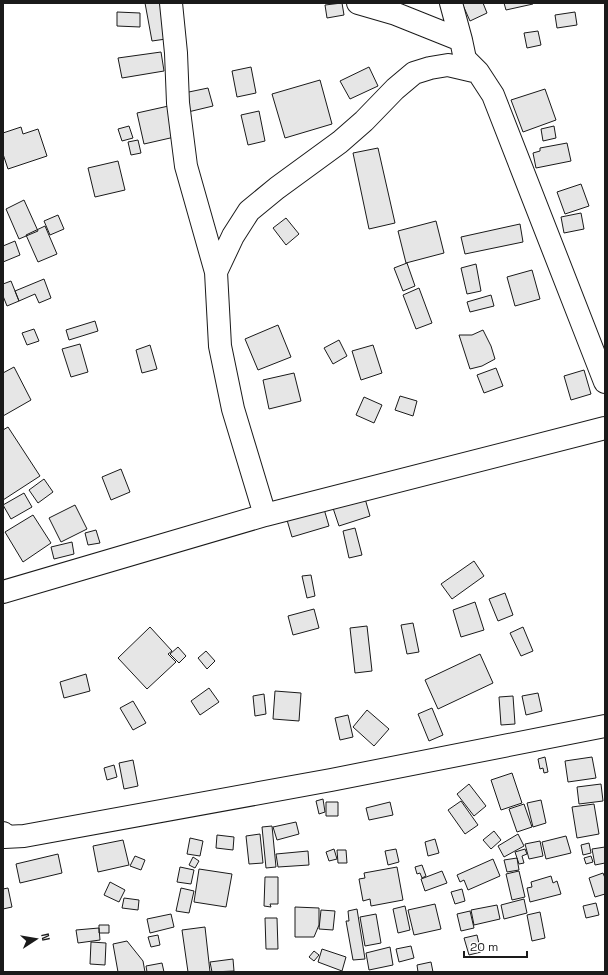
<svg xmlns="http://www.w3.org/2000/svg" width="608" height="975" font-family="'Space Grotesk',sans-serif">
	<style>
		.building { fill: #e6e6e6; stroke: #1a1a1a }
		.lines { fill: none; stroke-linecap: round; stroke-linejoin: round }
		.minor-casing { stroke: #1a1a1a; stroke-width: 24 }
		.minor { stroke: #fff; stroke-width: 22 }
	</style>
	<rect width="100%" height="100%" fill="#fff"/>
	<!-- building -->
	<path class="building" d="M145 3H160L166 39 152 41Z
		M342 3 344 15 327 18 325 5Z
		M462 3H483L487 13 470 21Z
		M504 3H533V4L506 10Z
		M117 12 140 13V27L117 26Z
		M575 12 577 25 557 28 555 15Z
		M538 31 541 45 527 48 524 33Z
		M161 52 164 71 122 78 118 58Z
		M251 67 256 93 237 97 232 71Z
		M369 67 378 86 350 99 340 81Z
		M320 80 332 124 285 138 272 94Z
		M208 88 213 106 188 112 184 93Z
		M545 89 556 120 523 132 511 100Z
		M173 105 179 136 144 144 137 113Z
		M259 111 265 141 248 145 241 115Z
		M129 126 133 138 122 141 118 129Z
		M554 126 556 138 543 141 541 129Z
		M21 127 23 134 38 129 47 156 8 169 3 154V133Z
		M138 140 141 153 131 155 128 142Z
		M567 143 571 161 536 168 533 153 540 151V148Z
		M378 148 395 223 369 229 353 153Z
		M118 161 125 190 95 197 88 168Z
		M581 184 589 206 565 214 557 192Z
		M24 200 38 231 19 239 6 209Z
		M581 213 584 229 564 233 561 217Z
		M58 215 64 229 50 235 44 221Z
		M286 218 299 234 286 245 273 228Z
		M436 221 444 253 406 263 398 231Z
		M520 224 523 242 465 254 461 237Z
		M45 226 57 254 38 262 26 235Z
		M15 241 20 255 3 262V246Z
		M407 263 415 286 403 291 394 268Z
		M476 264 481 291 467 294 461 268Z
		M532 270 540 299 515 306 507 277Z
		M44 279 51 298 39 303 35 294 19 301 15 291Z
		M11 281 19 301 7 306 3 296V284Z
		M419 288 432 323 416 329 403 295Z
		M491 295 494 306 470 312 467 302Z
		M95 321 98 331 69 340 66 330Z
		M278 325 291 357 258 370 245 339Z
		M34 329 39 341 27 345 22 333Z
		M483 330 491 346 495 359 482 366 470 369 459 335H472Z
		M339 340 347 356 333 364 324 348Z
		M80 344 88 372 71 377 62 349Z
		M150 345 157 369 142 373 136 350Z
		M373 345 382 373 361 380 352 351Z
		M14 367 31 400 3 416V373Z
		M496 368 503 386 484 393 477 375Z
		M584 370 591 394 571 400 564 376Z
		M294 373 301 401 269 409 263 380Z
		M400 396 417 401 413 416 395 410Z
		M364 397 382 405 374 423 356 415Z
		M8 427 40 476 3 500V430Z
		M121 469 130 492 111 500 102 477Z
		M44 479 53 492 38 503 29 490Z
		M24 493 32 507 11 519 3 505Z
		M364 495 370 516 339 526 332 505Z
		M75 505 87 529 61 542 49 518Z
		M324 509 329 526 292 537 287 520Z
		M33 515 51 543 23 562 5 532Z
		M355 528 362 555 349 558 343 531Z
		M96 530 100 543 88 545 85 533Z
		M72 542 74 554 54 559 51 547Z
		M474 561 484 576 452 599 441 584Z
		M311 575 315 596 307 598 302 576Z
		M505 593 513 615 498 621 489 599Z
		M475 602 484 630 461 637 453 610Z
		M314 609 319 628 293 635 288 616Z
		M413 623 419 652 407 654 401 625Z
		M367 626 372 671 355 673 350 628Z
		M150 627 172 651 168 654 176 662 147 689 118 658Z
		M523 627 533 651 521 656 510 633Z
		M178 647 186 656 179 663 170 654Z
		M206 651 215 661 207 669 198 658Z
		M480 654 493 683 438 709 425 680Z
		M86 674 90 691 64 698 60 682Z
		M209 688 219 702 200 715 191 701Z
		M275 691 301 693 299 721 273 719Z
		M538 693 542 711 526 715 522 696Z
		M264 694 266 714 255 716 253 696Z
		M513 696 515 724 501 725 499 697Z
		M133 701 146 723 133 730 120 708Z
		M432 708 443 735 429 741 418 714Z
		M367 710 389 729 374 746 353 727Z
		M348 715 353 737 340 740 335 718Z
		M545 757 548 772 544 773 543 768 540 769 538 759Z
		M592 757 596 778 568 782 565 761Z
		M133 760 138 786 124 789 119 763Z
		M114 765 117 777 107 780 104 768Z
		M512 773 522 803 501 810 491 780Z
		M469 784 486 806 474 816 457 794Z
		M601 784 603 801 579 804 577 787Z
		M323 799 325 812 319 814 316 801Z
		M541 800 546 823 533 827 527 803Z
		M461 801 478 825 465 834 448 810Z
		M326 802H338V816H326Z
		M390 802 393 815 369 820 366 808Z
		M524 804 532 827 517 832 509 809Z
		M594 804 599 834 577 838 572 807Z
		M296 822 299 834 277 840 273 827Z
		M272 826 276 867 266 868 262 827Z
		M494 831 501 840 491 849 483 840Z
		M260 834 263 863 249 864 246 836Z
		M518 834 524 846 504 857 498 846Z
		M217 835 234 837 233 850 216 848Z
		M566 836 571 853 546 859 542 842Z
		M190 838 203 841 200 856 187 854Z
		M435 839 439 853 428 856 425 842Z
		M123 840 129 865 98 872 93 846Z
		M540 841 543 856 529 859 525 844Z
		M589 843 591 853 583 855 581 845Z
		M605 847V863L595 865 592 849Z
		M334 849 337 859 329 861 326 852Z
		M396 849 399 862 388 865 385 851Z
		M525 849 527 854 522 856 524 863 519 864 515 852Z
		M337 850H346L347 863H338Z
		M308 851 309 865 278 867 276 854Z
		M58 854 62 873 20 883 16 864Z
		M135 856 145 860 141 870 130 866Z
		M591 856 593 862 586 864 584 858Z
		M193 857 199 861 195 868 189 865Z
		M517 858 519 870 507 872 504 860Z
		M493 859 500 876 468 890 464 880 460 882 457 875Z
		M422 865 426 876 422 878 420 873 417 874 415 867Z
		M180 867 194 870 191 884 177 882Z
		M397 867 403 900 371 906 370 899 363 901 359 879 365 878 364 873Z
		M199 869 232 874 226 907 194 902Z
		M442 871 447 883 425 891 421 879Z
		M519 871 525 897 512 900 506 874Z
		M603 873 605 878V894L595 897 589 878Z
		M551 876 553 883 557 881 561 894 530 902 527 888 532 887 531 882Z
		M265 877H278V904H270L271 907 264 906Z
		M110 882 125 890 119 902 104 895Z
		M8 888 12 907 3 909V889Z
		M181 888 194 891 189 913 176 911Z
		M462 889 465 901 455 904 451 892Z
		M124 898 139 900 138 910 122 908Z
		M524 899 527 913 504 919 501 905Z
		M596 903 599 915 586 918 583 906Z
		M435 904 441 929 414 935 408 910Z
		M497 905 500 919 474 925 471 910Z
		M405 906 410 930 398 933 393 909Z
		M295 907 319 908V925L314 937H295Z
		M357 909 365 959 353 960 346 921H349L348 911Z
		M321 910 335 911 333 930 319 929Z
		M470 911 474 928 461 931 457 914Z
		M540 912 545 938 532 941 527 915Z
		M171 914 174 927 150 933 147 919Z
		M376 914 381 943 365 946 360 917Z
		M265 918H277L278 949H266Z
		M99 925H109V933H99Z
		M205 927 210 972H188L182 930Z
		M99 928 100 940 78 943 76 930Z
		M158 935 160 945 151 947 148 937Z
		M477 935 481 952 469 955 464 938Z
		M127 941 143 961 145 972H118L113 944Z
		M91 942 106 943 105 965 90 964Z
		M411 946 414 958 399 962 396 949Z
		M390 947 393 965 369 970 366 953Z
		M322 949 346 957 342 971 318 962Z
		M314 951 319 955 314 961 309 957Z
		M233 959 234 971 212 972 210 962Z
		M431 962 433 972H418L417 965Z
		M162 963 164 972H147L146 966Z"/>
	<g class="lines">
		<defs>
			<path id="minor" d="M171 3 176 53 178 103 186 166 216 272 220 346 233 409 265 515
				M358 3 396 14 461 40
				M451 3 461 40 465 59 478 72 493 95 605 382
				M216 272 233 236 249 211 277 188 340 142 364 121 395 89 414 73 430 68 448 65 478 72
				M3 592 265 515 605 428
				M3 833 4 837 24 836 331 780 605 726"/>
		</defs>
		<!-- minor casing -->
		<use href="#minor" class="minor-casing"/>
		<!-- minor -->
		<use href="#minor" class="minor"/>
	</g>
	<!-- border -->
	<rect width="608" height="975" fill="none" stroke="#1a1a1a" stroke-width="8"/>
	<!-- north arrow -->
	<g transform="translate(36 939) rotate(78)" stroke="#ffffff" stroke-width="3" paint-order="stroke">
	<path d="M0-3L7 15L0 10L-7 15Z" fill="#1a1a1a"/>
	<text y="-6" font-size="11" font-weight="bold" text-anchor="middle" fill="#1a1a1a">N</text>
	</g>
	<!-- scale -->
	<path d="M464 951v6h63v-6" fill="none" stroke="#1a1a1a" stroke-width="2"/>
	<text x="470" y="951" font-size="12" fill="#1a1a1a" stroke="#ffffff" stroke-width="3" paint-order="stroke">20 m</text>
</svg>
